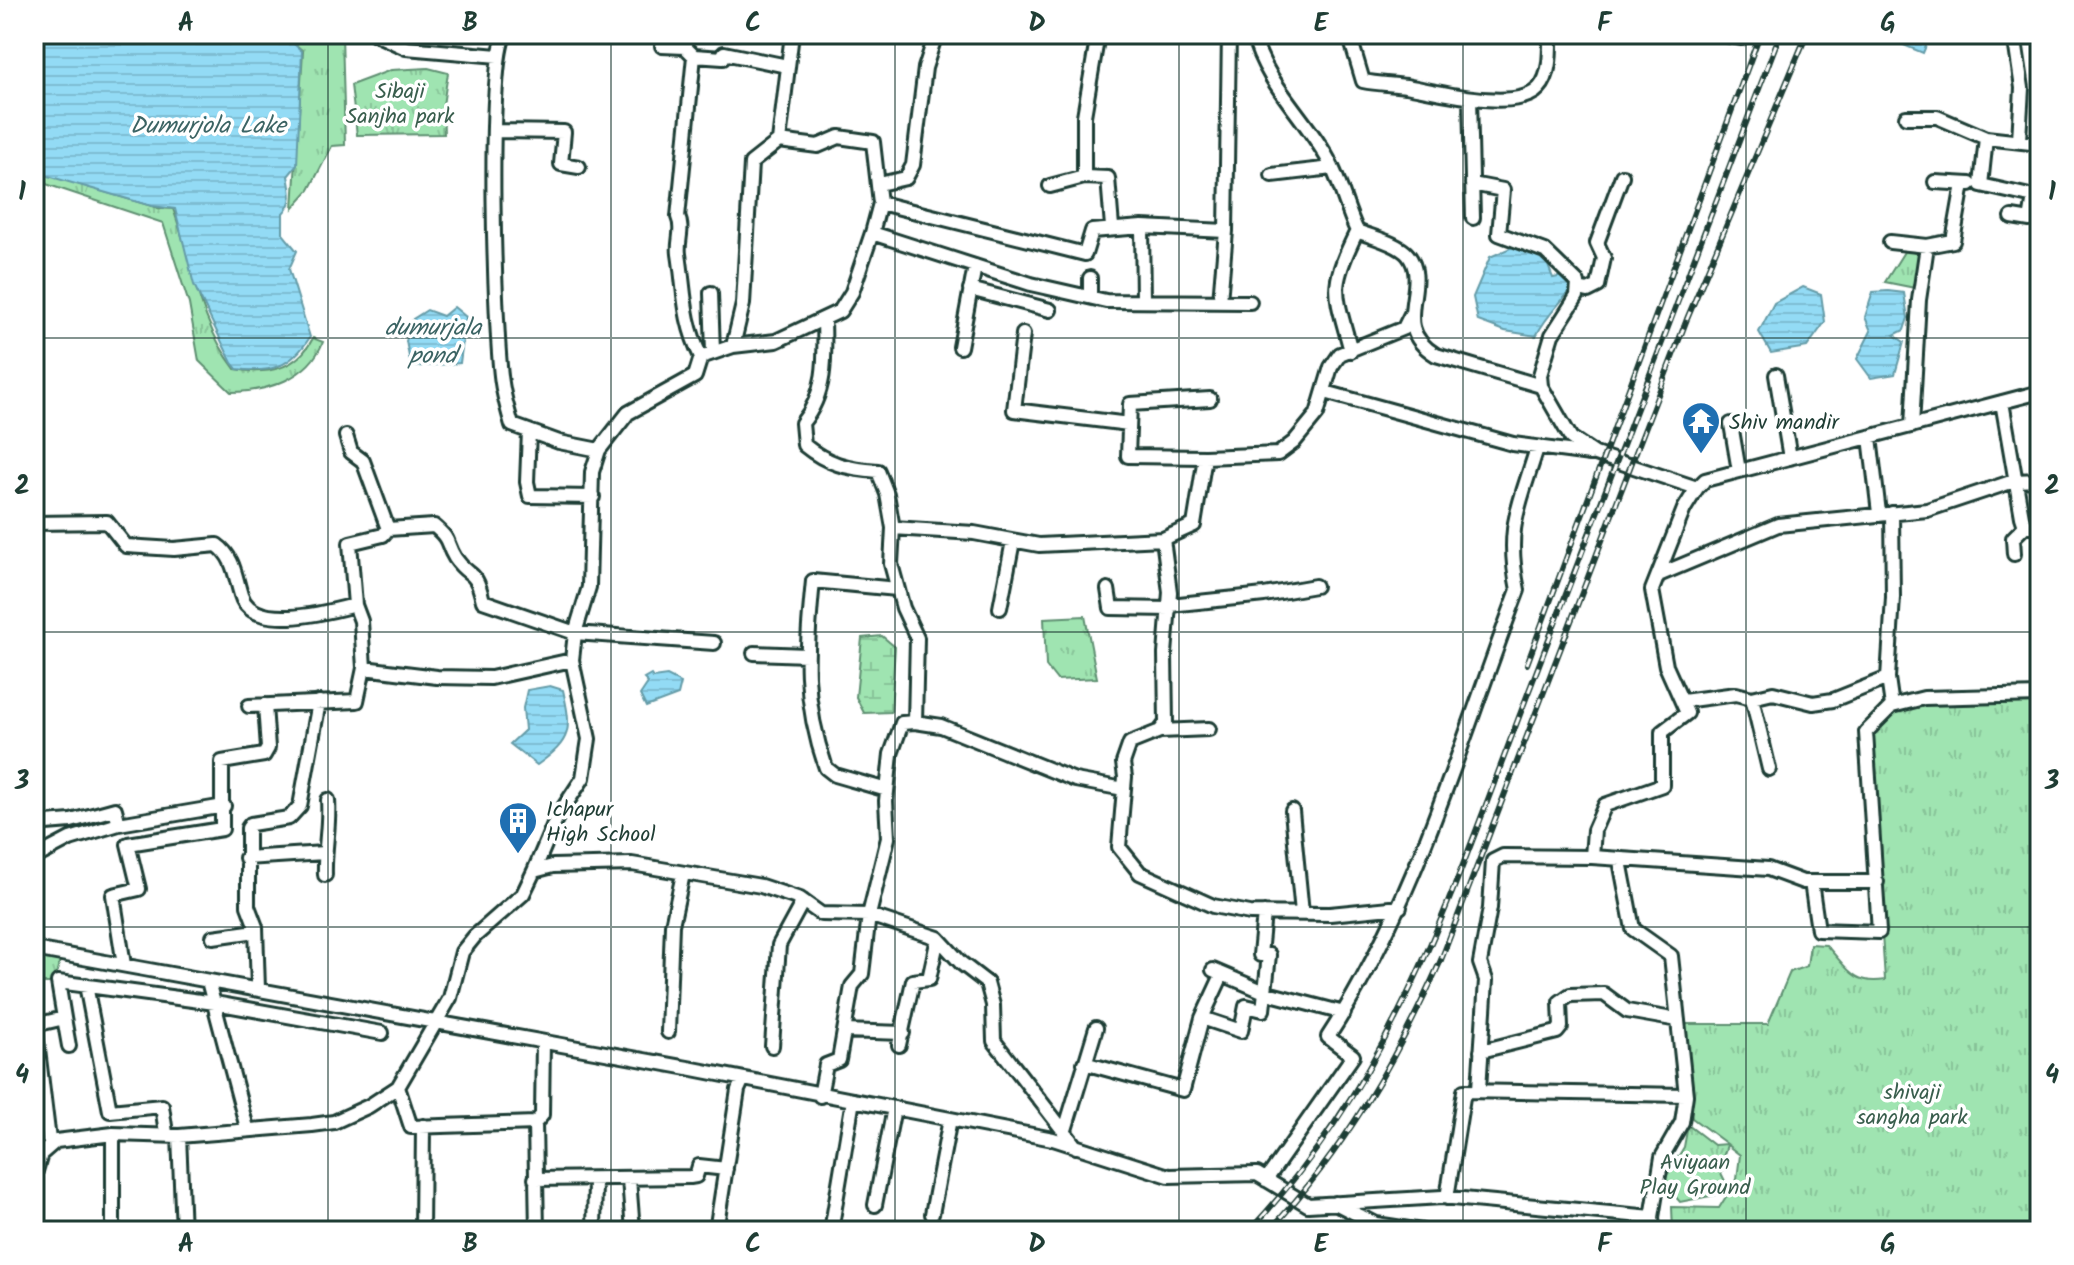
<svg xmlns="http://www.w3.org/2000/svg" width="2074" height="1265" font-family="Kalam,sans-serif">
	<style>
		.grass { fill: url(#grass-tufts); stroke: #5f9072; stroke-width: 2 }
		.wetland { fill: url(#wetland-marsh); stroke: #5f9072; stroke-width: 2 }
		.water { fill: url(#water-rules); stroke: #659ca8; stroke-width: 2 }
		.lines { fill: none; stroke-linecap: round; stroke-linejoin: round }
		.minor-casing { stroke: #1f3d34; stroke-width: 18 }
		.minor { stroke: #fff; stroke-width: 12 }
		.rail-casing { stroke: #1f3d34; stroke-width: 6 }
		.rail { stroke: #fff; stroke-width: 3; stroke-dasharray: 9; stroke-linecap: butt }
		.grid { fill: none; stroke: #1f3d34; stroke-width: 2; stroke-opacity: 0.55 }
		.labels { text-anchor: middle; stroke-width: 7; stroke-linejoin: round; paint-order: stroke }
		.park-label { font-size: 22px; fill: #395e4d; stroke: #fff }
		.poi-label { font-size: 22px; fill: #1f3d34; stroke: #fff; text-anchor: start }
		.water-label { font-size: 24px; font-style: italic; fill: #3c6464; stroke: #fff }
		.neatline { fill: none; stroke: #1f3d34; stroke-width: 3 }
		.grid-label { font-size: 26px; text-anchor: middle; font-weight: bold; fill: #1f3d34 }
	</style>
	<defs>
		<pattern id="grass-tufts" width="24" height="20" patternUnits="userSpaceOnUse" patternTransform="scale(2)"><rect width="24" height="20" fill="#9fe4b1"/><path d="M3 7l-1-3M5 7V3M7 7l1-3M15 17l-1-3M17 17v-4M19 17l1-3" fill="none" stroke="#88c499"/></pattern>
		<pattern id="wetland-marsh" width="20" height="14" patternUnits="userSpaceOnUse" patternTransform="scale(2)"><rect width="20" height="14" fill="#9fe4b1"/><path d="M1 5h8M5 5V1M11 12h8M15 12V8" fill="none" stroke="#88c499"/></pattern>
		<pattern id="water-rules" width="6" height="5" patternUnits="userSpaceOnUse" patternTransform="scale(2)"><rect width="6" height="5" fill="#93dbf5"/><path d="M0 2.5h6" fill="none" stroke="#7ebdd3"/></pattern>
	</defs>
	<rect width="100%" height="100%" fill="#fff"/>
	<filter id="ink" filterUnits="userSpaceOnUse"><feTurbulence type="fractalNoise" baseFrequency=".0125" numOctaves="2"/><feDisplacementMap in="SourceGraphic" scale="16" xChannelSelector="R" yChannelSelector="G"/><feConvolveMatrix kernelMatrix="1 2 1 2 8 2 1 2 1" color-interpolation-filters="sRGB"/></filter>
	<g filter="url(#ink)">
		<!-- grass -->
		<path class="grass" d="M283 34H342L345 145 332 146 309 190 293 208 303 51Z
			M428 68 448 73 443 105 444 134 357 135 351 85 391 70Z
			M34 171 158 208 173 209C194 265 197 319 235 369 266 375 297 370 313 338L323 342C309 378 267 392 231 392L199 361 189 304 163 223 34 180Z
			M1907 247H1926L1920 289 1885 282Z
			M1085 616 1097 678 1057 680 1046 666 1044 618Z
			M1935 697 2040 698V1231H1673L1672 1207 1719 1208 1737 1179 1740 1155 1727 1145 1722 1160 1728 1168 1720 1171 1725 1181 1715 1195 1680 1202 1666 1186V1177L1684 1147 1688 1125 1714 1145 1727 1144 1692 1118 1681 1024H1768L1790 972 1807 966 1810 944 1826 945C1846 966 1853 986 1885 980L1869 736 1892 714Z
			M34 954 60 960 54 983H34Z"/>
		<!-- wetland -->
		<path class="wetland" d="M882 636 895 647 891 712 864 713 856 697 862 638Z"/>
		<!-- water -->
		<path class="water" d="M34 34H282L302 51 297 165 288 176C291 191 294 202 283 213V234L297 251 289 269 310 337C292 366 271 374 237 369L232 363 194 285 175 209 152 206 34 172Z
			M1877 34H1931L1923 53Z
			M1519 244 1545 258 1553 278 1563 276 1572 288C1559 305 1546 316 1536 336L1505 331 1478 321 1473 297 1490 257Z
			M1803 287 1821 294 1825 322 1807 347 1771 353 1759 332 1774 303Z
			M1888 291 1904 293 1908 318 1904 330 1894 335 1904 342 1895 374 1871 378 1857 359 1871 331 1865 317 1873 292Z
			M454 307 466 317 460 363 411 367 406 341 413 319 427 310 443 316Z
			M651 675 653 678 667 676 681 683 678 695 646 707 640 695 648 683 644 679Z
			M550 686 563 690C572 730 572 740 537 765L510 744 525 730 523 708 527 690Z"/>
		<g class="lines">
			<defs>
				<path id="minor" d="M375 34 406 48 498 56
					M506 34C485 54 495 341 502 383 504 397 508 411 512 425L559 442 599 450
					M1253 34C1265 85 1310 121 1332 167 1342 188 1347 210 1357 231 1371 237 1398 243 1408 255 1432 285 1387 326 1436 355L1541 386
					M1349 34 1363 81C1378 84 1392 84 1406 86 1435 91 1517 113 1539 88 1551 75 1550 51 1550 34
					M1720 34 1741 38
					M2014 34 2022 88 2019 140
					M662 46 685 47 694 56
					M1470 98 1473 218
					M1906 117H1937L1986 138 2040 144
					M494 131 564 132 561 164 579 167
					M1986 138 1981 185 2034 197 2030 220 2012 217
					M779 141 818 146 839 137 873 142 880 203 872 233
					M1272 175 1332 168
					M1084 177V116L1098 34
					M1935 182 1970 184
					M879 184 906 178 913 165 925 68 936 34
					M1472 184 1503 190 1499 234 1545 251 1578 283 1577 296 1552 335 1540 375 1541 386 1571 438 1595 454 1697 488 1705 480 2040 392
					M1050 186 1084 177 1108 178 1112 227
					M880 203 1085 254 1092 231 1142 227 1226 231
					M1142 227 1143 299
					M1890 242 1927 246 1953 241 1963 184
					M1090 278V297
					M970 289 1050 310
					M1579 289 1588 291 1598 286 1604 258 1597 243 1622 176
					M711 293 713 352
					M1220 301 1226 231 1229 34
					M824 319C825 357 827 393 802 423L804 445C827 464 848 469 878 471L887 494 893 528 891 564 903 608 917 638 915 722 902 723 891 754 886 801 888 838 869 915 938 938 961 963 987 983 993 1005 994 1041 1076 1147
					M1023 334 1014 410 1129 424
					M733 346 776 341 840 311 852 292 872 233 1031 284 1106 301 1250 302
					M960 347 975 266
					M1351 351C1335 290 1328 290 1357 231
					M701 357C683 320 685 293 679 254 677 241 684 229 678 217L694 56 723 58 724 53 787 66
					M1776 375 1790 458
					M1325 392 1513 444 1590 454
					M2002 402 2022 517 2025 526H2040
					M1731 424 1739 471
					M1912 426 1919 300 1927 246
					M529 431 527 482 530 496 593 497
					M346 436 351 452 363 461 388 529
					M1870 437 1879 513
					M1205 457 1128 456 1130 404 1210 399
					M1697 488 1684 509 1652 590 1666 666 1687 713 1662 732V785L1605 805 1594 830 1592 857 1768 869 1803 882H1877
					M34 523 107 522 126 546 174 549 217 545C234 557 235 576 241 595 252 633 328 612 355 605L361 621 364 668 437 677 491 678 572 660
					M893 528 974 533 1039 545 1163 539
					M2014 554 2013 538 2025 526
					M1661 574 1778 525 1927 510 2014 481 2040 480
					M1108 589 1111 608 1170 609
					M355 605 350 543 383 535 388 529 434 526C452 541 445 542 455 558 470 580 475 566 483 601L575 633 714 643
					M1170 605 1264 595 1315 586
					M1000 608 1013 541
					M754 653 807 655
					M1752 698 1769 769
					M1683 701 1736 694 1752 698 1773 693 1813 703 1833 700 1888 678
					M249 706 357 701 364 668
					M1892 706 1888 678 1893 597 1892 513
					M915 722 941 726 1075 780 1124 789
					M1160 731 1209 729
					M887 790 835 775 826 768C802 699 806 652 813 581L897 589
					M1292 811 1302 913
					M34 824 71 821 115 809 119 824 224 806
					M34 858 70 839 119 824
					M246 858 324 853
					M1620 861 1633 929 1671 956 1686 1095 1682 1122 1662 1157 1652 1217
					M534 871 556 819 583 778 589 739 572 660 575 633 589 587 592 472 599 450 628 413 695 376 701 357 733 346 743 304 751 163 779 141 792 34
					M325 875C324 849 330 825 328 800
					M1811 882 1818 930 1879 932 1866 732 1892 706 1924 698 2040 695
					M1400 907 1330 914 1250 913 1213 906 1140 873 1119 847 1125 777 1123 763 1130 743 1160 731 1166 723 1165 654 1170 592 1163 539 1194 525 1205 457 1278 454 1294 442 1317 414 1331 367 1340 354 1404 328 1411 314
					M213 937 256 931
					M34 949 688 1068 1053 1139 1169 1176 1257 1174 1308 1205 1442 1197 1652 1217 1653 1231
					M124 965 113 895 139 889 128 844 222 829V762L264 755 268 748 265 705
					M1213 970 1267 993 1344 1013
					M208 981 247 1128
					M86 985 110 1111 162 1106 166 1133
					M258 989 256 927 248 906V828L251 824 289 818 300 806 319 702
					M64 1018 69 1046
					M1202 1018 1241 1031 1246 1006 1263 1010 1269 955H1260L1264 913
					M844 1031 903 1033
					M668 1032 672 925 683 874
					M899 1045 913 981 929 979 938 938
					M772 1046 779 945 803 901
					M1481 1051 1557 1032 1561 1027 1560 1002 1570 995 1604 994 1627 1011 1678 1020
					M1084 1063 1183 1090 1202 1018 1222 975
					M398 1087 411 1127 535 1123 542 1115 543 1042
					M1479 1089 1486 980 1480 963 1490 908 1493 861 1503 856 1592 857
					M535 1123 537 1231
					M1065 1130 1096 1028
					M113 1134V1225
					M179 1136 183 1231
					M49 1140 35 1025 64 1018 58 982 215 1003 382 1033
					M34 1178 41 1154 56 1141 113 1134 179 1136 312 1125 334 1122 369 1106 398 1087 450 998 462 952 475 936 523 894 534 871 553 866 632 864 761 886 800 899 821 914 869 915 862 974 852 986 839 1060 826 1065 820 1096
					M535 1179 690 1177 696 1176 699 1166 726 1169
					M629 1179 633 1231
					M1266 1180 1353 1056 1328 1037C1417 900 1460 742 1518 590 1505 528 1519 507 1537 448
					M1447 1198 1464 1091 1686 1095
					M1335 1203 1376 1224 1422 1231
					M875 1205 894 1108
					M932 1214 950 1119
					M34 1229 55 1231
					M422 1231 423 1126
					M594 1231 595 1181
					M716 1231 738 1090 743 1079
					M831 1231 853 1100"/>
			</defs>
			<!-- minor casing -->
			<use href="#minor" class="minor-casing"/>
			<!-- minor -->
			<use href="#minor" class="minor"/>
			<defs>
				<path id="rail" d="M1527 664 1760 34
					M1249 1231C1399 1072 1455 882 1532 683 1616 467 1697 250 1780 34
					M1269 1231C1344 1150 1396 1061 1441 960L1687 319 1807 34"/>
			</defs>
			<!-- rail casing -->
			<use href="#rail" class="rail-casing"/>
			<!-- rail -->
			<use href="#rail" class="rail"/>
		</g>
	</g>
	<!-- grid -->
	<path class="grid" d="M328 34V1231M611 34V1231M895 34V1231M1179 34V1231M1463 34V1231M1746 34V1231M34 338H2040M34 632H2040M34 927H2040"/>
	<!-- icons -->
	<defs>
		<symbol id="temple-pin" viewBox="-11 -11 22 30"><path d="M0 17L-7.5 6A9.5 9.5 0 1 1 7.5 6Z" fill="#1f6fb2" stroke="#fff"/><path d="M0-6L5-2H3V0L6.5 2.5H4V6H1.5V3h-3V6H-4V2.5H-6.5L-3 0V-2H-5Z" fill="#fff"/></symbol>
		<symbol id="building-pin" viewBox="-11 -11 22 30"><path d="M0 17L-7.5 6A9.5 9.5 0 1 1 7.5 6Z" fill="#1f6fb2" stroke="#fff"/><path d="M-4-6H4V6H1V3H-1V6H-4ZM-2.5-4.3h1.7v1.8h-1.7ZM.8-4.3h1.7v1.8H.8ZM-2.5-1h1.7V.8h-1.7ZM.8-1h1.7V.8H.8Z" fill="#fff"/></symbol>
	</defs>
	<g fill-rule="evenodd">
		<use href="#temple-pin" x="1679" y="399" width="44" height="60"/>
		<use href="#building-pin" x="496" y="799" width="44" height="60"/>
	</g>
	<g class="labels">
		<!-- park labels -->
		<g class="park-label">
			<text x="400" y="98">Sibaji<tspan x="400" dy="25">Sanjha park</tspan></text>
			<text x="1912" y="1099">shivaji<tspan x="1912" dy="25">sangha park</tspan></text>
			<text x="1695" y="1169">Aviyaan<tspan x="1695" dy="25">Play Ground</tspan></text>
		</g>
		<!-- poi labels -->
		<g class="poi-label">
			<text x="1729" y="429">Shiv mandir</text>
			<text x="546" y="816">Ichapur<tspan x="546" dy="25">High School</tspan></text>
		</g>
		<!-- water labels -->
		<g class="water-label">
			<text x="208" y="133">Dumurjola Lake</text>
			<text x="433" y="335">dumurjala<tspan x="433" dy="28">pond</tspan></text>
		</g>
	</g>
	<!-- margin -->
	<rect width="2074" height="1265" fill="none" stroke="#fff" stroke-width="88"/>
	<rect x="44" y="44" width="1986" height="1177" class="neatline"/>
	<g class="grid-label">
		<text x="186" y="31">A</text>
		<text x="470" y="31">B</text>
		<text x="753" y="31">C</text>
		<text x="1037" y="31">D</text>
		<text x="1321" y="31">E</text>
		<text x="1604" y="31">F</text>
		<text x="1888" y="31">G</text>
		<text x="22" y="200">1</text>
		<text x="2052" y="200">1</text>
		<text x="22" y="494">2</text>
		<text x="2052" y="494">2</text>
		<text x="22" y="789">3</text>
		<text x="2052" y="789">3</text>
		<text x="22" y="1083">4</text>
		<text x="2052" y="1083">4</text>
		<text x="186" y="1252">A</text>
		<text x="470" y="1252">B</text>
		<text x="753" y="1252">C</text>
		<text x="1037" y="1252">D</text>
		<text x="1321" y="1252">E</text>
		<text x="1604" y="1252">F</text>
		<text x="1888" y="1252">G</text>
	</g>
</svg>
